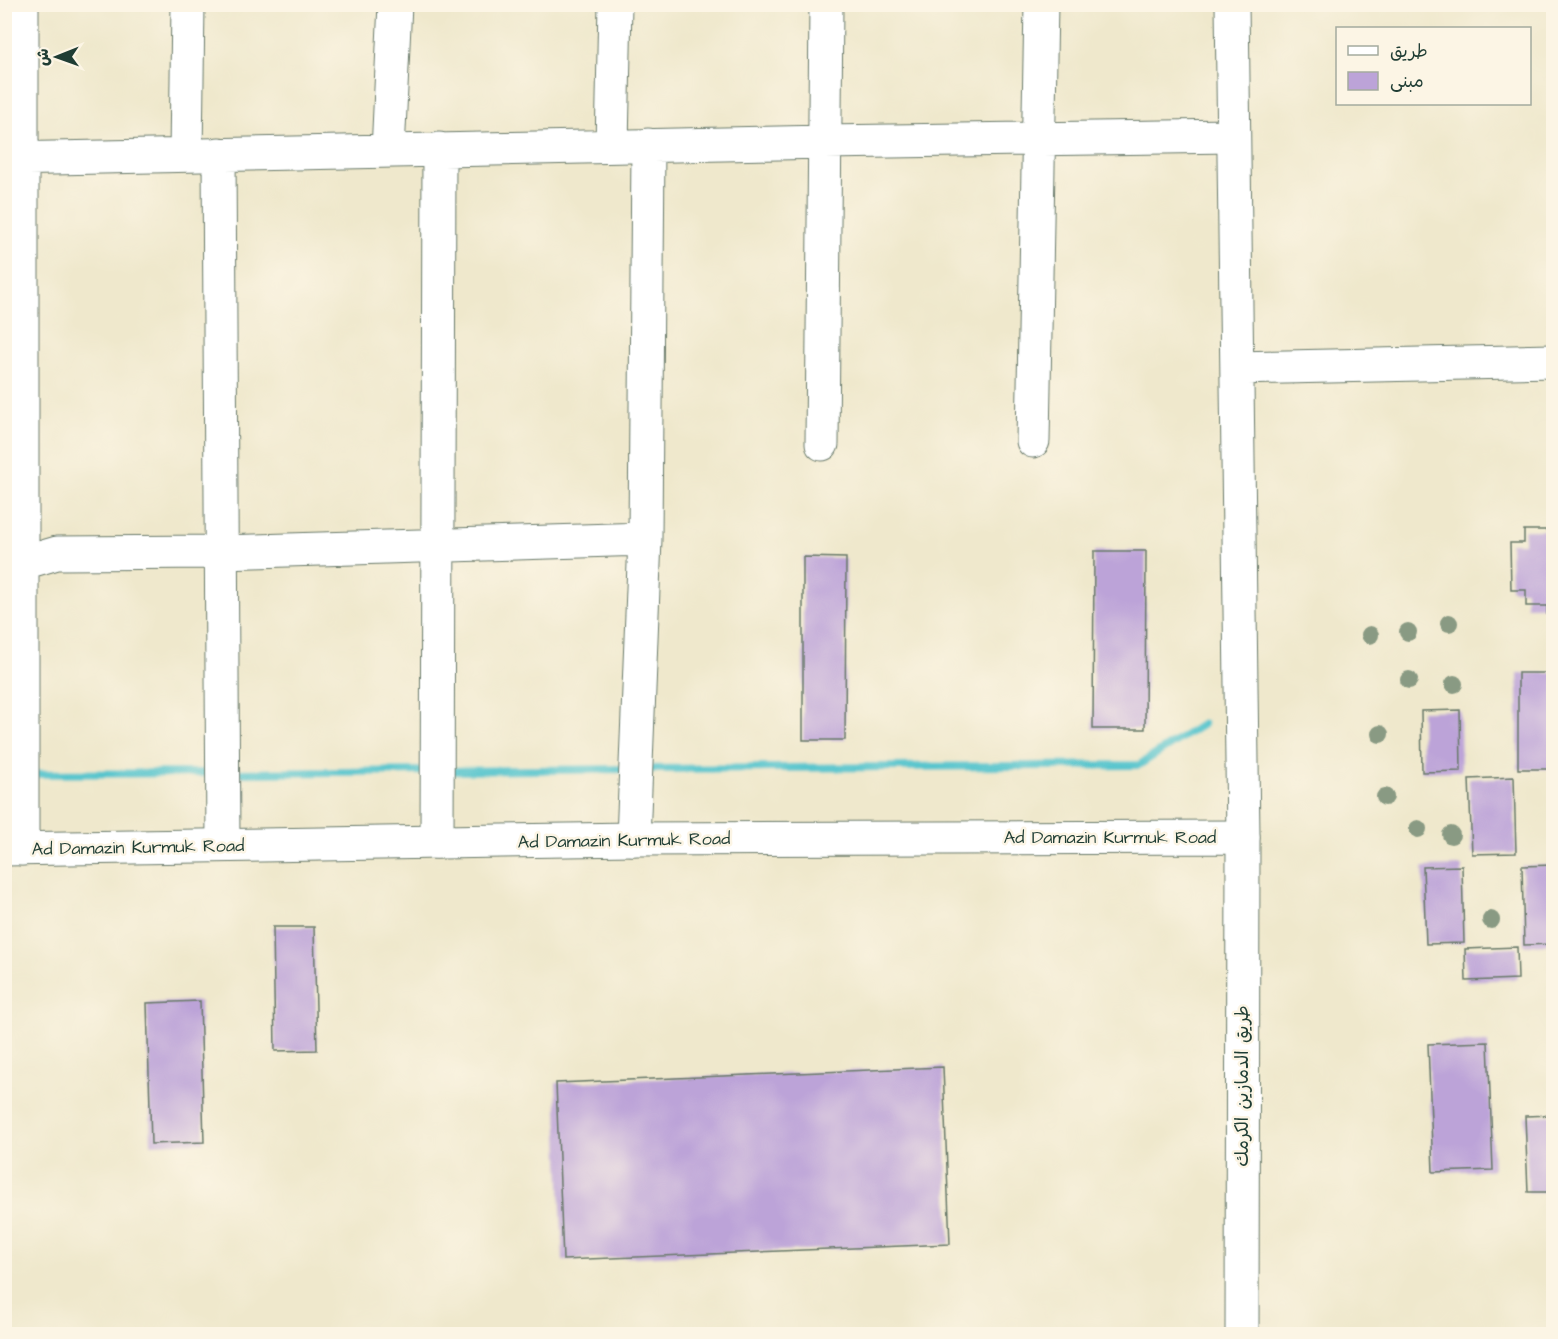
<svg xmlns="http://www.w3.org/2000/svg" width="1558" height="1339" font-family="'Architects Daughter','Playpen Sans Arabic',sans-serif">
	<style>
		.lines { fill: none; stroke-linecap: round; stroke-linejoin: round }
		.stream { stroke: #57c5cd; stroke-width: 8 }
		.building { fill: #bca3d8 }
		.minor-casing { stroke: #687969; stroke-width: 35 }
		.tertiary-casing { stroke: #687969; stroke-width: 35 }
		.trunk-casing { stroke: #687969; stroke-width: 35 }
		.minor { stroke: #fff; stroke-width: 33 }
		.tertiary { stroke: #fff; stroke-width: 33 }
		.trunk { stroke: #fff; stroke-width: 33 }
		.tree { fill: #899a83 }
		.labels { text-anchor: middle; stroke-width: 5; stroke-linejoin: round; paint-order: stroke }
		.street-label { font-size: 18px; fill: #1f3d34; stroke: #fcf5e5 }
	</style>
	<rect width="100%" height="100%" fill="#fcf5e5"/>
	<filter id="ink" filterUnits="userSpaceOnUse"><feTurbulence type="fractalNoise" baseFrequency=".0167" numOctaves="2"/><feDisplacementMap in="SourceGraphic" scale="12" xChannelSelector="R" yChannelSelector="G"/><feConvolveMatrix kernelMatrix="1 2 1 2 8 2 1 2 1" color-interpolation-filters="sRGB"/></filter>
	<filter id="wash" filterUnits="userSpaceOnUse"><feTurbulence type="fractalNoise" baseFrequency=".008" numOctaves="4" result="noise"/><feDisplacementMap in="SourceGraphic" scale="24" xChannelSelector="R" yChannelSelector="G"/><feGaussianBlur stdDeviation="1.35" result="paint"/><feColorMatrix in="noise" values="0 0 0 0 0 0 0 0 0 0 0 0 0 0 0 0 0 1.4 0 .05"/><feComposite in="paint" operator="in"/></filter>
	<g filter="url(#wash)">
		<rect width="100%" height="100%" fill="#efe8cc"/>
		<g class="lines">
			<!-- stream -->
			<path class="stream" d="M642 769 1139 765 1203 724
				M444 771 629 769
				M228 773 431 771
				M4 774 215 773"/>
		</g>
		<g id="blocks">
			<!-- building -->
			<path class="building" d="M1548 515H1554V617H1547V606H1526V590H1511L1510 543H1524V530H1548Z
				M1094 551H1146L1145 729H1093Z
				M803 557 846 558 845 740H803Z
				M1518 673H1554V769H1518Z
				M1460 710 1461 771 1422 772 1421 711Z
				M1514 777 1516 853 1472 854 1469 779Z
				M1554 865V944L1524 945 1522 866Z
				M1462 866 1464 943 1426 944 1423 867Z
				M273 927H314L317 1050 275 1051Z
				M1517 947 1518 979 1466 981 1465 949Z
				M200 1001 204 1142 151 1144 147 1003Z
				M1488 1042 1493 1170 1433 1172 1428 1044Z
				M943 1067 950 1244 563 1260 556 1083Z
				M1554 1115V1192H1528L1525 1116Z"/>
		</g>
	</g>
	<g filter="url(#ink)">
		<use href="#blocks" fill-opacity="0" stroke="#687969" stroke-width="1.5"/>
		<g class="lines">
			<defs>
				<path id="minor" d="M612 146 615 4
					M388 151 395 4
					M219 154 223 845
					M186 155 188 4
					M4 159 825 142 1233 136
					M1033 441 1041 4
					M822 444 826 4
					M4 564 23 563 57 553 220 552 645 539
					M633 839 645 539 648 145
					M437 842 439 149
					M22 849V4"/>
				<path id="tertiary" d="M1232 4 1243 837
					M1237 368 1554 361"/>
				<path id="trunk" d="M4 849 633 839 1243 837 1242 1334"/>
			</defs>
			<!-- minor casing -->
			<use href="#minor" class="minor-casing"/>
			<!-- tertiary casing -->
			<use href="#tertiary" class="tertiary-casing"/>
			<!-- trunk casing -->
			<use href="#trunk" class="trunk-casing"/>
			<!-- minor -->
			<use href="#minor" class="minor"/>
			<!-- tertiary -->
			<use href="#tertiary" class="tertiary"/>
			<!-- trunk -->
			<use href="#trunk" class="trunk"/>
		</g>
		<!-- trees -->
		<g class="tree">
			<circle cx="1449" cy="623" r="9"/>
			<circle cx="1408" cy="632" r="9"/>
			<circle cx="1370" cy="635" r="9"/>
			<circle cx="1409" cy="680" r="9"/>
			<circle cx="1454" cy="684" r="9"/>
			<circle cx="1380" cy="734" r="9"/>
			<circle cx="1385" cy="797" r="9"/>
			<circle cx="1418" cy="829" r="9"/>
			<circle cx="1451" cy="835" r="9"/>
			<circle cx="1491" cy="920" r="9"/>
		</g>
	</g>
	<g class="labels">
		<!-- street labels -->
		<g class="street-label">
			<text x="1110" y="843">Ad Damazin Kurmuk Road</text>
			<text transform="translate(624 840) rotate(-1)" y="6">Ad Damazin Kurmuk Road</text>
			<text transform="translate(138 847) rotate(-1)" y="6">Ad Damazin Kurmuk Road</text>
			<text transform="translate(1242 1086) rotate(-90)" y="6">طريق الدمازين الكرمك</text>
		</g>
	</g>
	<!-- margin -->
	<rect width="1558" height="1339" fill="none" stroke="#fcf5e5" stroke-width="24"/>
	<!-- legend -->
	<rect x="1336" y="27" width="195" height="78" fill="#fcf5e5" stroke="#a4ab9e" stroke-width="1.5"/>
	<rect x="1348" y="46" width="30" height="9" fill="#ffffff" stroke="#a4ab9e" stroke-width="1.5"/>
	<text x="1390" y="57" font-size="18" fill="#1f3d34">طريق</text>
	<rect x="1348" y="72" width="30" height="18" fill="#bca3d8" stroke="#a4ab9e" stroke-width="1.5"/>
	<text x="1390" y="87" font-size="18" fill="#1f3d34">مبنى</text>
	<!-- north arrow -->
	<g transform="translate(57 57) rotate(269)" stroke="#fcf5e5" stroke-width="4.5" paint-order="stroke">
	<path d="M0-4.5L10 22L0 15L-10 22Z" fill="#1f3d34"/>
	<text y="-9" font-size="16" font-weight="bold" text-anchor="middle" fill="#1f3d34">ش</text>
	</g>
</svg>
